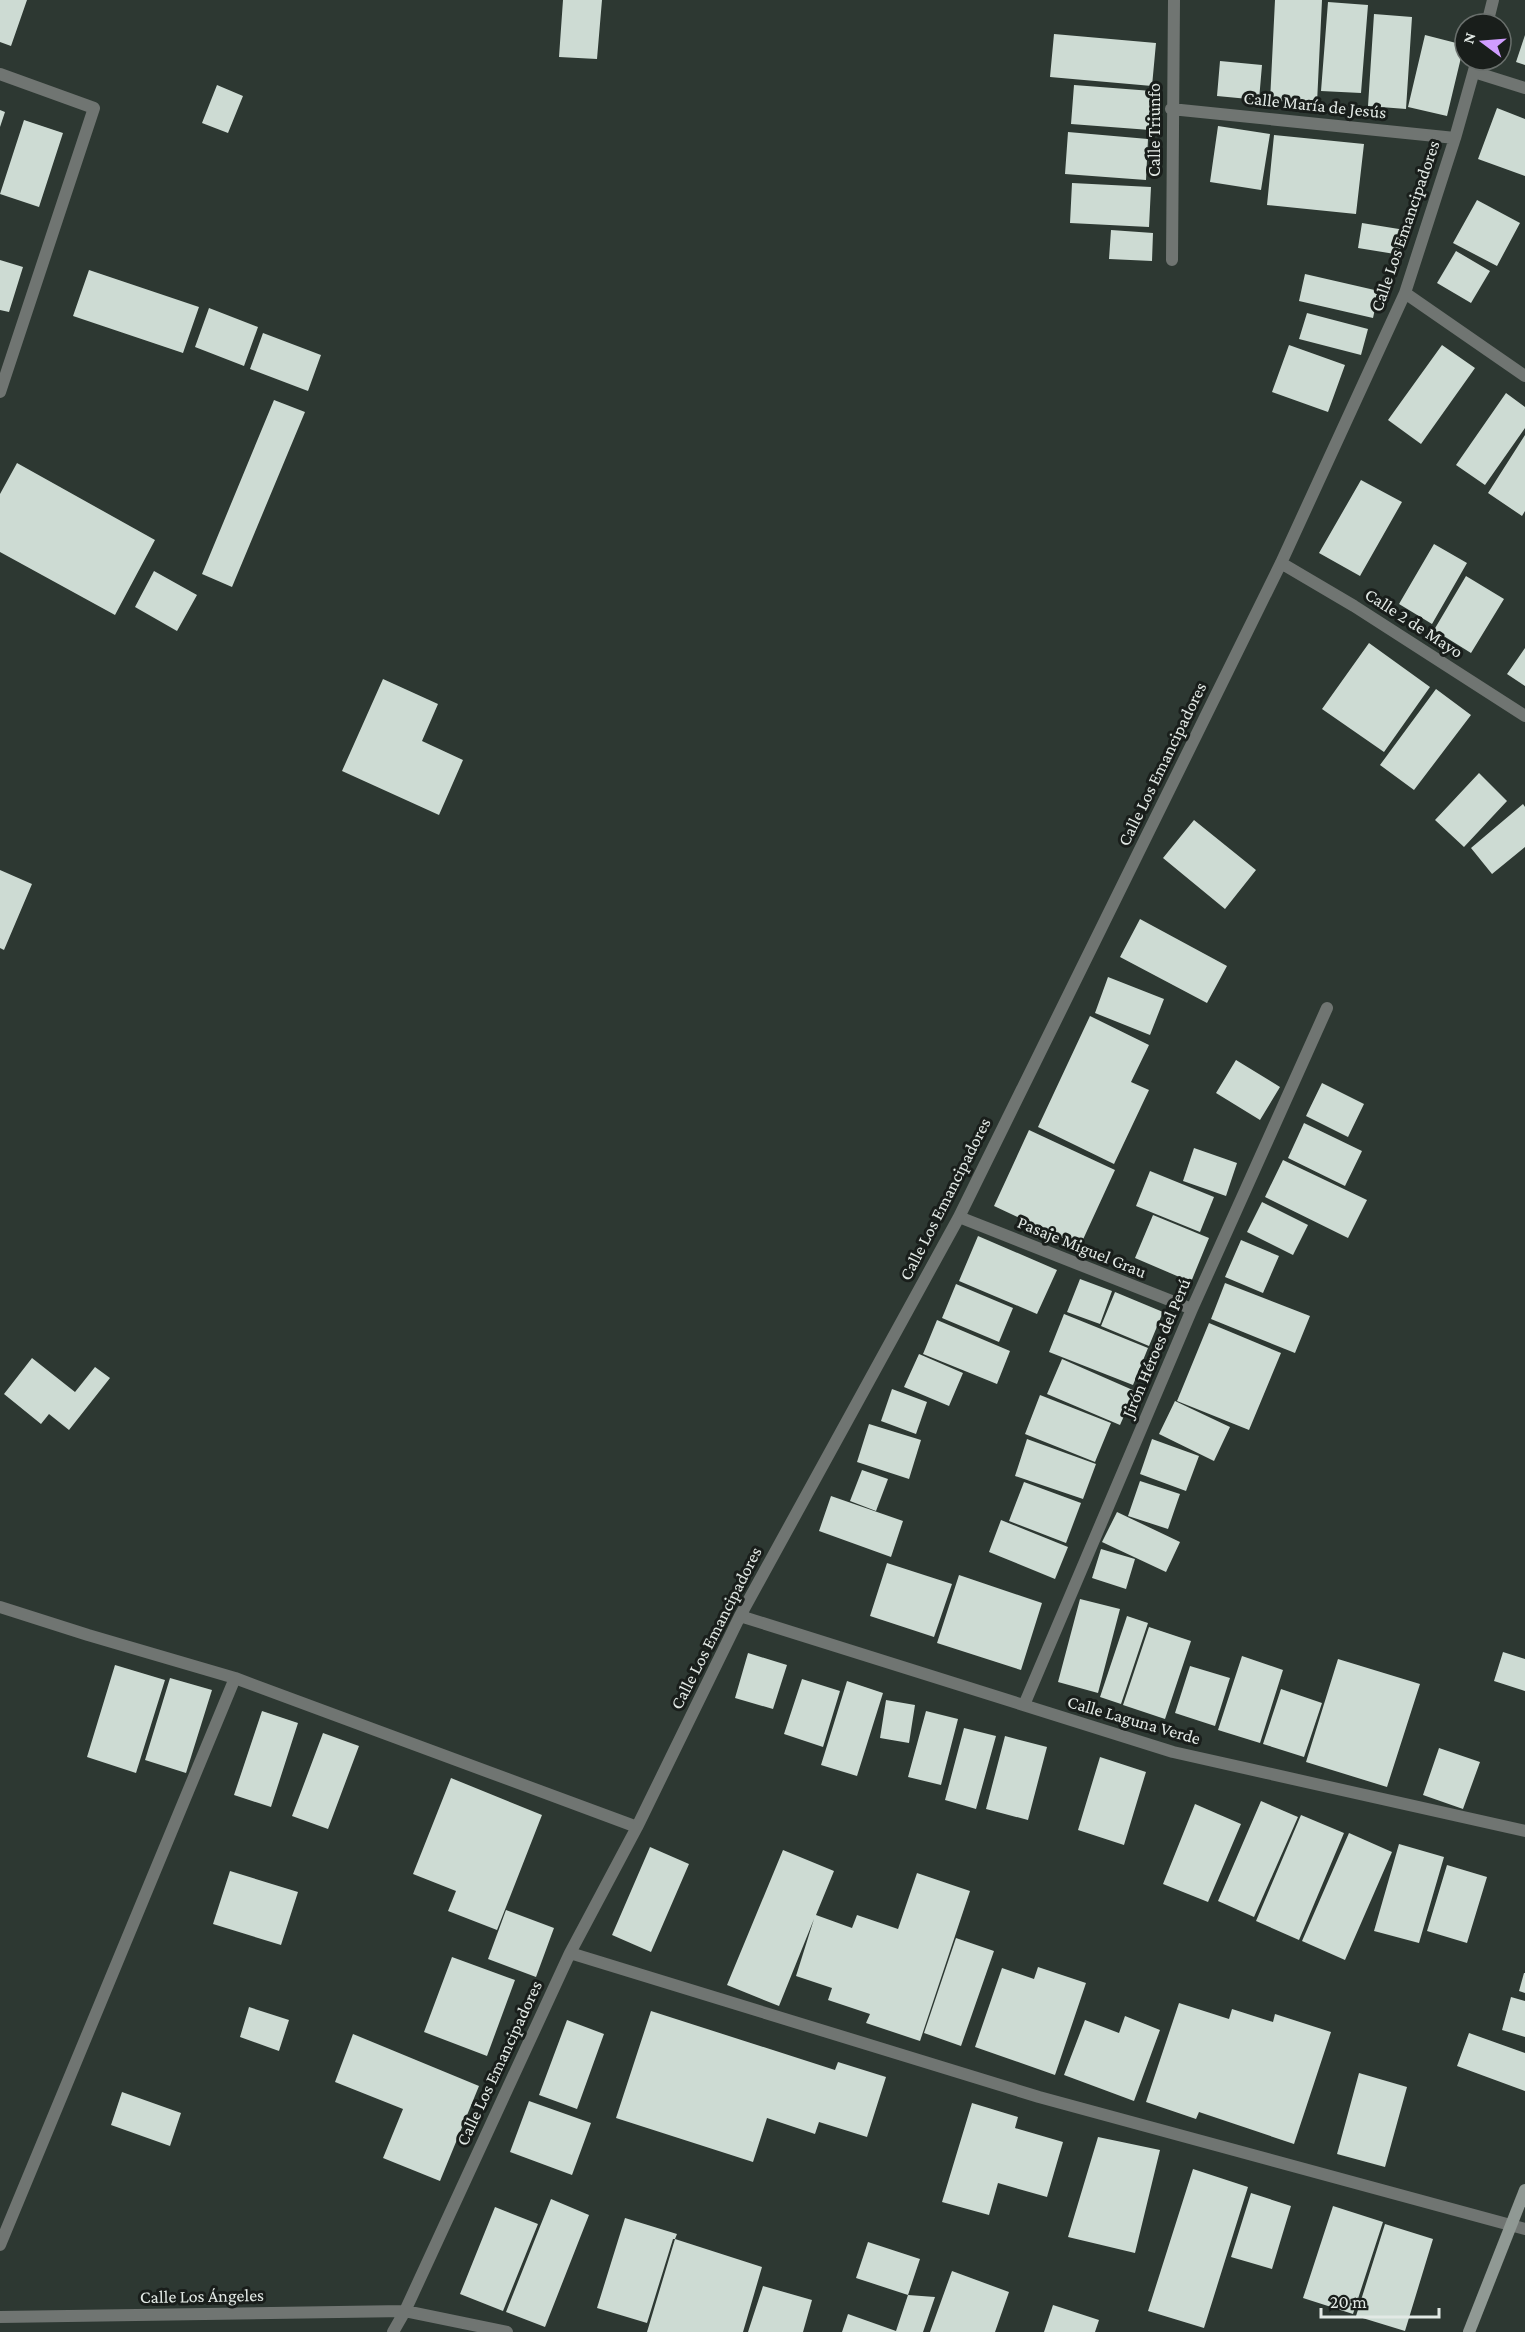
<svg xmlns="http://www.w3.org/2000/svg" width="1525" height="2332" font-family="'Crimson Pro',serif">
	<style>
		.building { fill: #cddbd3 }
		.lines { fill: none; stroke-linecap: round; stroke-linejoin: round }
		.street { stroke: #707572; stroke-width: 12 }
		.secondary { stroke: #909994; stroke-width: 12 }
		.labels { text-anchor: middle; stroke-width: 6; stroke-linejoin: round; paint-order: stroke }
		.street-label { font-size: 18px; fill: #e2e9e5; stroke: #191e1b }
	</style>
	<rect width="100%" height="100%" fill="#2d3832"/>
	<!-- building -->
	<path class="building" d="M0 0H27L11 46 0 42Z
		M563 0H602L597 59 559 57Z
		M1275 0H1322L1317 103 1270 101Z
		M1328 2 1368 5 1361 93 1321 91Z
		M1374 14 1412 17 1406 109 1368 106Z
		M1054 34 1156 43 1152 86 1050 77Z
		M1425 35 1464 45 1447 116 1408 107Z
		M1525 35V65L1516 62Z
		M1220 61 1262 65 1259 100 1217 96Z
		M217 85 243 96 228 133 202 123Z
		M1074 85 1152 91 1150 130 1071 124Z
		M1497 108 1525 119V176L1478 159Z
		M0 110 5 112 0 127Z
		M24 120 63 133 39 207 0 194Z
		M1218 126 1270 134 1261 190 1210 182Z
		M1068 132 1148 139 1146 180 1065 174Z
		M1274 135 1364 144 1356 214 1267 205Z
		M1072 183 1151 187 1149 227 1070 223Z
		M1477 200 1520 223 1497 266 1453 243Z
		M1362 223 1405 230 1401 255 1358 248Z
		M1111 230 1153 233 1152 261 1109 259Z
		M1456 251 1490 271 1471 303 1437 283Z
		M0 260 23 267 9 312 0 310Z
		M89 270 199 307 183 353 73 316Z
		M1305 274 1379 291 1373 318 1299 301Z
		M209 308 258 327 244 366 195 347Z
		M1307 313 1368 329 1361 355 1299 339Z
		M263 333 321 355 308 391 250 369Z
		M1289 345 1345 365 1328 412 1272 392Z
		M1442 345 1475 368 1421 444 1388 420Z
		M1506 393 1525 407V428L1485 485 1456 465Z
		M274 400 305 412 232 587 202 574Z
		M1525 435V511L1522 516 1488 493Z
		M17 463 155 540 115 615 0 552V494Z
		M1361 480 1402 502 1360 576 1319 553Z
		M1434 544 1467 563 1432 624 1399 604Z
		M154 571 197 595 177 631 135 607Z
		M1466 576 1504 599 1471 653 1434 630Z
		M1369 643 1430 687 1384 752 1322 709Z
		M1525 648V686L1507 674Z
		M383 679 438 704 422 741 463 760 439 815 342 771Z
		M1436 689 1471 715 1414 790 1380 765Z
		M1479 773 1507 801 1464 847 1435 820Z
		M1523 804 1525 807V847L1492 874 1471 848Z
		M1194 820 1256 870 1225 909 1163 858Z
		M0 870 32 884 4 950 0 948Z
		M1140 919 1227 966 1207 1003 1120 957Z
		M1108 977 1164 999 1150 1035 1095 1013Z
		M1090 1016 1149 1045 1131 1082 1149 1090 1114 1164 1038 1127Z
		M1236 1060 1280 1087 1260 1120 1216 1093Z
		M1322 1083 1364 1104 1348 1137 1306 1116Z
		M1304 1123 1362 1151 1345 1186 1288 1158Z
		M1029 1130 1115 1170 1080 1246 994 1206Z
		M1194 1148 1237 1163 1226 1196 1183 1181Z
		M1283 1160 1367 1200 1348 1238 1265 1197Z
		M1150 1171 1214 1197 1200 1232 1136 1206Z
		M1262 1202 1308 1225 1293 1255 1247 1232Z
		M1153 1215 1209 1238 1191 1282 1135 1258Z
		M978 1236 1057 1270 1037 1314 959 1281Z
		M1241 1240 1279 1256 1263 1293 1225 1277Z
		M1080 1279 1112 1291 1100 1324 1067 1312Z
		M1225 1283 1310 1316 1295 1353 1211 1319Z
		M956 1284 1013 1308 999 1342 942 1318Z
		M1115 1292 1163 1312 1149 1346 1101 1326Z
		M1064 1314 1148 1348 1133 1385 1049 1352Z
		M937 1320 1010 1351 997 1384 923 1354Z
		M1209 1323 1281 1353 1249 1430 1177 1401Z
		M919 1354 963 1373 949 1406 904 1387Z
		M32 1358 75 1392 95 1367 110 1378 69 1430 49 1414 41 1424 4 1394Z
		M1062 1359 1135 1391 1120 1425 1047 1394Z
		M892 1389 927 1402 916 1434 881 1421Z
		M1040 1395 1111 1423 1095 1462 1025 1434Z
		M1175 1401 1230 1427 1214 1461 1159 1434Z
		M869 1424 921 1440 909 1479 857 1462Z
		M1027 1439 1096 1464 1083 1499 1015 1476Z
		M1152 1439 1199 1456 1186 1491 1140 1474Z
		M862 1470 888 1479 876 1511 850 1501Z
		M1140 1481 1180 1494 1168 1529 1128 1516Z
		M1024 1482 1081 1503 1066 1543 1009 1521Z
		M831 1496 903 1521 891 1557 819 1531Z
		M1117 1512 1180 1542 1166 1572 1102 1542Z
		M1001 1520 1068 1547 1055 1579 989 1552Z
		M1101 1549 1135 1559 1126 1589 1092 1578Z
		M887 1563 952 1584 934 1637 870 1616Z
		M959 1575 1042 1603 1021 1670 937 1643Z
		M1080 1599 1120 1609 1098 1693 1058 1682Z
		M1127 1616 1148 1623 1121 1704 1100 1697Z
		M1149 1627 1191 1641 1165 1719 1123 1705Z
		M1503 1652 1525 1659V1691L1494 1681Z
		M748 1653 787 1665 773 1709 735 1698Z
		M1242 1656 1283 1670 1260 1743 1218 1730Z
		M1338 1659 1420 1684 1387 1787 1306 1762Z
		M115 1665 165 1680 136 1773 87 1757Z
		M1190 1666 1230 1678 1215 1726 1175 1713Z
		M170 1678 212 1690 186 1773 145 1760Z
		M802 1679 840 1691 823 1747 784 1734Z
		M847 1681 883 1693 857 1776 821 1765Z
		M1281 1689 1322 1703 1304 1757 1263 1744Z
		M886 1700 915 1705 909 1743 880 1738Z
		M262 1711 298 1723 271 1807 234 1795Z
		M926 1711 958 1719 941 1785 908 1777Z
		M964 1728 996 1736 976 1809 945 1800Z
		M323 1733 359 1746 328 1829 292 1816Z
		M1005 1736 1047 1747 1028 1820 986 1809Z
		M1439 1748 1480 1762 1463 1809 1423 1795Z
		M1100 1757 1146 1772 1124 1845 1078 1830Z
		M451 1778 542 1815 497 1930 448 1911 456 1891 413 1874Z
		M1261 1801 1298 1817 1254 1917 1218 1901Z
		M1195 1804 1241 1824 1208 1902 1163 1884Z
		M1301 1815 1344 1833 1299 1940 1256 1921Z
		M1349 1833 1392 1852 1345 1960 1302 1941Z
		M1399 1844 1444 1857 1419 1943 1374 1931Z
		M650 1847 689 1864 651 1952 612 1935Z
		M783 1850 834 1871 816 1915 852 1928 857 1915 898 1929 917 1873 970 1891 920 2041 866 2023 870 2014 828 2000 832 1988 796 1976 814 1919 779 2006 727 1985Z
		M1447 1865 1487 1877 1467 1943 1427 1931Z
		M230 1871 298 1892 281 1945 213 1924Z
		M506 1910 554 1928 536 1977 488 1959Z
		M956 1938 994 1951 961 2046 924 2033Z
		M452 1957 515 1980 487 2056 424 2032Z
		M1038 1967 1086 1983 1055 2075 975 2047 1002 1968 1034 1979Z
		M1524 1973H1525V1993L1519 1991Z
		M1511 1997 1525 2001V2037L1502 2030Z
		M1179 2003 1229 2019 1232 2009 1273 2022 1275 2014 1331 2032 1294 2144 1199 2112 1196 2119 1146 2102Z
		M249 2007 289 2020 279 2051 240 2037Z
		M651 2011 835 2070 838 2062 886 2077 867 2137 819 2122 815 2134 767 2118 753 2162 616 2118Z
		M1125 2016 1160 2030 1134 2101 1064 2075 1085 2020 1119 2033Z
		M567 2020 604 2034 577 2109 539 2095Z
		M1469 2033 1525 2053V2091L1457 2066Z
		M353 2034 479 2086 440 2181 383 2158 403 2109 335 2082Z
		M1359 2073 1407 2087 1385 2167 1337 2154Z
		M122 2092 181 2113 170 2146 111 2125Z
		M529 2101 591 2123 572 2175 510 2152Z
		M972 2103 1018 2117 1015 2128 1063 2142 1047 2197 998 2183 989 2215 942 2202Z
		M1098 2137 1160 2150 1135 2253 1068 2237Z
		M1193 2169 1248 2187 1204 2328 1148 2311Z
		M1251 2193 1291 2206 1272 2269 1231 2257Z
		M551 2199 589 2215 545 2327 506 2312Z
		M1333 2206 1383 2222 1353 2314 1303 2298Z
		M495 2207 538 2224 503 2311 460 2294Z
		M625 2218 677 2234 675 2239H673L647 2323 597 2308Z
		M1385 2224 1433 2239 1405 2331 1356 2316Z
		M675 2239 762 2267 743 2332H647Z
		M868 2242 920 2259 908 2295 935 2297 923 2332H842L848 2314 896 2331 908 2295 856 2278Z
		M952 2271 1009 2292 995 2332H930Z
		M763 2286 812 2300 803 2332H748Z
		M1053 2305 1099 2320 1095 2332H1044Z"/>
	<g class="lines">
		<!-- street -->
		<path class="street" d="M1487 24 1493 0
			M1474 72 1525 88
			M0 74 94 108 0 392
			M1171 109 1455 138
			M1172 260 1174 0
			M1405 293 1525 376
			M1281 563 1354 606 1525 716
			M959 1217 1192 1309
			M0 1607 88 1635 235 1678 637 1827
			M740 1616 1173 1752 1525 1831
			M1024 1705 1192 1309 1327 1008
			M570 1953 1039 2097 1525 2229
			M0 2245 235 1678
			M0 2317 405 2311 507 2332
			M393 2332 405 2311 570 1953 637 1827 740 1616 959 1217 1281 563 1405 293 1455 138 1477 60"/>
		<!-- secondary -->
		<path class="secondary" d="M1469 2332 1525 2190"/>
	</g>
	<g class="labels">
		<!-- street labels -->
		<g class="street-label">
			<text transform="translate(1315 105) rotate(6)" y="6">Calle María de Jesús</text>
			<text transform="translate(1154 130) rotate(-90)" y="6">Calle Triunfo</text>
			<text transform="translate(1405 226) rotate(-71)" y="6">Calle Los Emancipadores</text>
			<text transform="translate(1414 623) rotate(33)" y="6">Calle 2 de Mayo</text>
			<text transform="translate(1162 764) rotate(-64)" y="6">Calle Los Emancipadores</text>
			<text transform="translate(945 1199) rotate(-63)" y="6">Calle Los Emancipadores</text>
			<text transform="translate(1082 1247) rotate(22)" y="6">Pasaje Miguel Grau</text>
			<text transform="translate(1156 1348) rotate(-67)" y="6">Jirón Héroes del Perú</text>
			<text transform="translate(716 1628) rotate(-63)" y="6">Calle Los Emancipadores</text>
			<text transform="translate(1134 1720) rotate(16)" y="6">Calle Laguna Verde</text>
			<text transform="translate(499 2063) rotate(-65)" y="6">Calle Los Emancipadores</text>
			<text transform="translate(202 2296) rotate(-1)" y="6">Calle Los Ángeles</text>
		</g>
	</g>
	<!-- north arrow -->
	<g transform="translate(1483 42) rotate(286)"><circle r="28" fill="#191e1b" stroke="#696f6c" stroke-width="1.5"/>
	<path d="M0-4.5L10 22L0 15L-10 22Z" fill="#d09dff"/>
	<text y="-9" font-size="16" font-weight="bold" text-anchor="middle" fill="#e2e9e5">N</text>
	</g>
	<!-- scale -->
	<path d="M1321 2308v9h118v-9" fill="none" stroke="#e2e9e5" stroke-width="3"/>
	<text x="1330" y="2308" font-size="18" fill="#e2e9e5" stroke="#191e1b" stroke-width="4.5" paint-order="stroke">20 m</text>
</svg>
